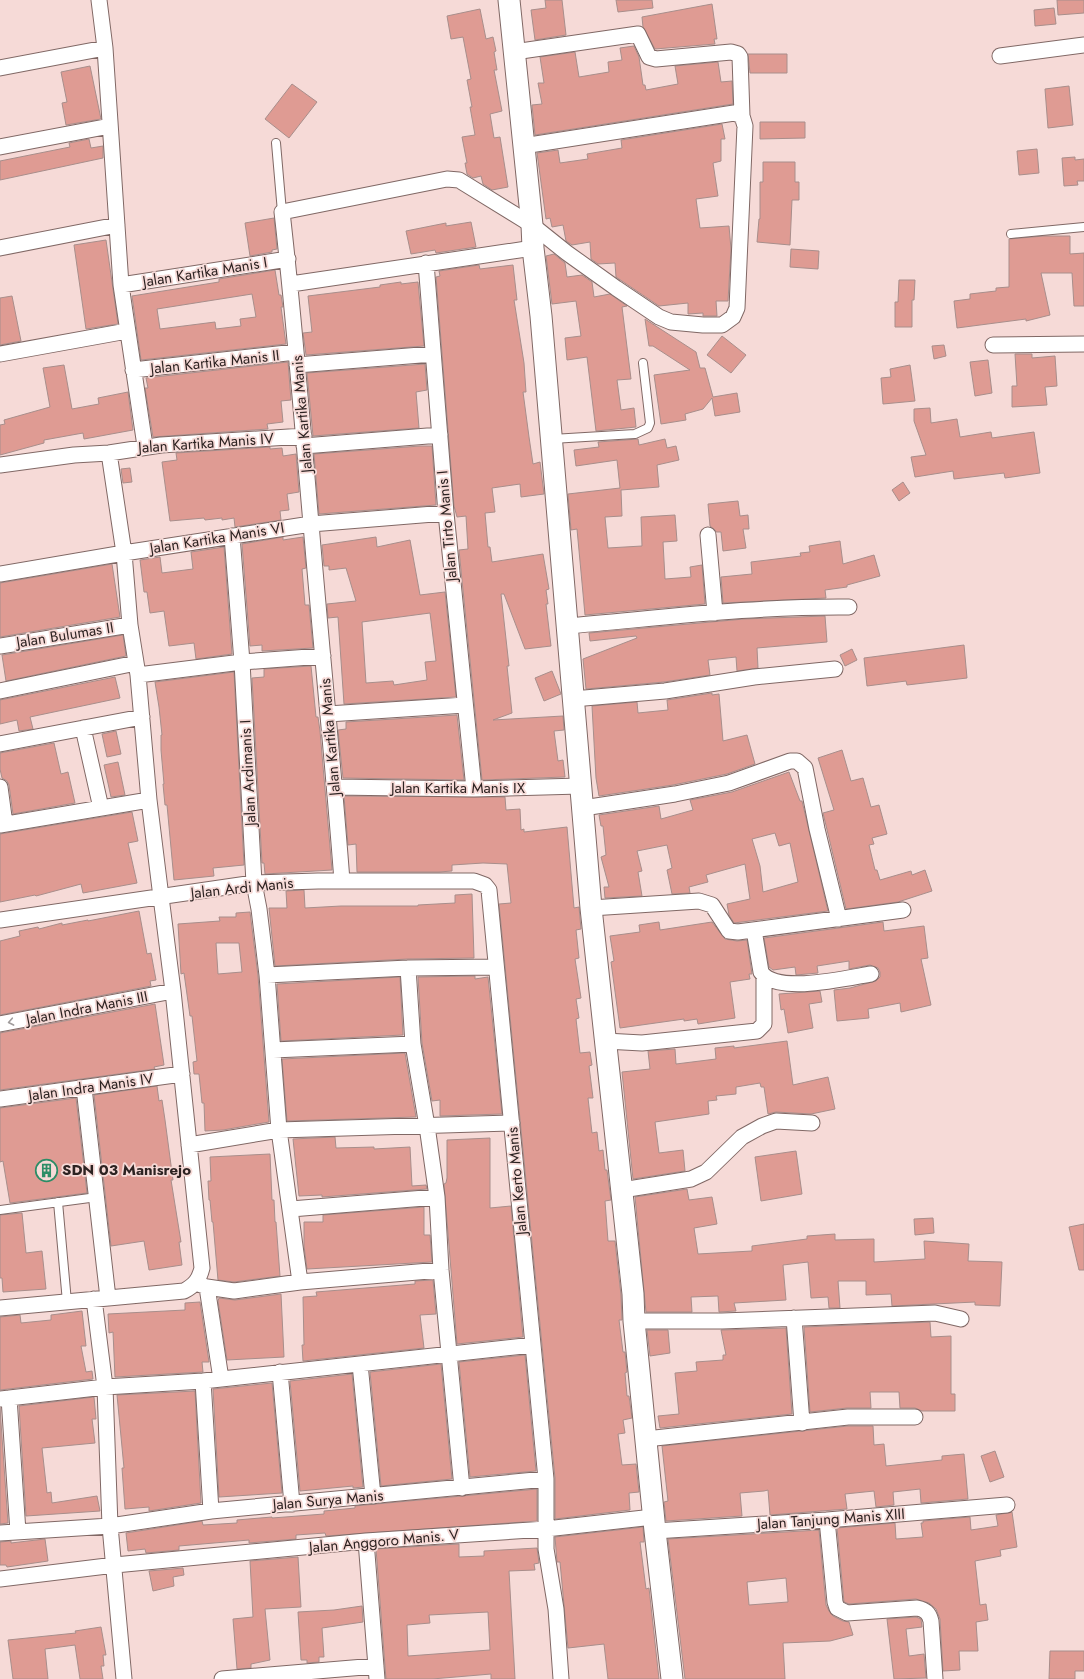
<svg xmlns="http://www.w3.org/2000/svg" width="1084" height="1679" font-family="Jost,sans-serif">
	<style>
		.building { fill: #df9b93; stroke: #a88e8b; fill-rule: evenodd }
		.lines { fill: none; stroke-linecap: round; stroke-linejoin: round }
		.lane-casing { stroke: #806865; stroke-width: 10 }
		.street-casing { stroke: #806865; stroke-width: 17 }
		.secondary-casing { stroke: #806865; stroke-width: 23 }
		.lane { stroke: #fff; stroke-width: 8 }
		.street { stroke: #fff; stroke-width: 15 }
		.secondary { stroke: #fff; stroke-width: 21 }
		.oneway { stroke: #a09c9c }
		.labels { text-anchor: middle; stroke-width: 3.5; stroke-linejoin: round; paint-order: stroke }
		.street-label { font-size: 15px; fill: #2d2322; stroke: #f6dad7 }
		.poi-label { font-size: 15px; font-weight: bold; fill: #2d2322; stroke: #f6dad7; text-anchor: start }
	</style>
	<rect width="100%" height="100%" fill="#f6dad7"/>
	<!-- building -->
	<path class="building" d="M545 0H562L566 35 535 40 531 10 546 8Z
		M616 0H652L653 8 618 12Z
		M1057 0H1084V13L1058 15Z
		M712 4 717 39H714L715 44 655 49 643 27 642 17Z
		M1054 8 1056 24 1035 26 1034 10Z
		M480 9 486 39 493 37 496 51 494 52 497 70H494L502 111 490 114 494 138 500 137 508 187 492 190 483 184 481 176 473 178 467 174 465 163H467L462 137 475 135 470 107H472L467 80 471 79 463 37 451 39 447 16Z
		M634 46 639 57 643 85H645L646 90 678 84 675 66 718 62 721 82 732 81 733 104 535 135 532 105 542 104 538 83H544L540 57 575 52 579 77 609 72 608 62 622 60 620 48Z
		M748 54H787V73H750Z
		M90 66 101 119 66 125 62 103 67 102 61 72Z
		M292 84 317 102 289 138 265 119Z
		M1069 86 1073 125 1048 128 1045 89Z
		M760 122H805V138L760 139Z
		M722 124 725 139H721V161L713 163 718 196 696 199 700 228 729 226 731 249 728 301H716L717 316H703V313L688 314V303L659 306 616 277 615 263 598 264 591 259 590 242 572 245 566 241 563 225 552 227 550 218 546 219 537 153 558 150 560 163 588 159 587 154 622 148 621 140Z
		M89 139 91 148 103 146V158L0 180V161L70 147 69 143Z
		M1037 149 1039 173 1019 175 1017 151Z
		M1075 157V160L1084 159V181H1077L1078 185 1064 186 1062 158Z
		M763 162H795V182H799V200H792L790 245 757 242 759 219H760V182H763Z
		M274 218 277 249 272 250V252L250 256 245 223Z
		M471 222 476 247 436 253 435 250 411 254 406 231 446 223V226Z
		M1044 236H1070V254L1084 253V306H1074L1072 273H1041L1050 315 1026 321V319L957 328 954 301 970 299V294L996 291V288L1009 287V239Z
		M106 240 118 324 86 329 74 245Z
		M791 249 819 251 818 269 790 267Z
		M554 254 565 263 567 277 582 275 592 282 594 297 610 294 627 306 622 307 631 379 617 380 621 410 634 408 636 427 596 431 587 357 567 360 565 338 581 336 576 301 552 304 546 256Z
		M479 265 480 269 513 265 517 300H514L524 363 526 392H523L529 437 533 464 540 462 544 494 521 497 520 484 492 488 495 512 485 513 488 547H490L492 562 543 554 549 589 546 590 548 604H546L551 646 525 649 504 594H501L509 666H507L512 713 493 720 563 716 564 730 554 731 558 761 563 760 565 777 482 780 459 550 468 549 466 516 457 517 454 506 436 277 440 276 439 271Z
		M275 270 279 295H281L283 307H281L286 344 141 360 132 296 219 282V279ZM252 294 256 317 240 319 241 326 216 329 215 322 160 329 157 309Z
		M899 280H915L914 300H912V327H895V302H898Z
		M401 282V284L418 282 424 346 306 355 303 333 312 332 308 296 380 287V285Z
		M12 296 21 341 0 345V298Z
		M645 319 696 352 700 368H705L713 397 737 393 740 412 715 416 712 398 703 409 685 414 686 420 661 424 654 375 690 370 653 346H649Z
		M722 336 746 355 731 373 707 355Z
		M944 345 946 356 934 359 932 346Z
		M1015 354H1032V358L1055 356 1057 386 1045 387 1047 405 1012 407V386H1017Z
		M988 360 992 393 975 396 970 362Z
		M288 362 291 400 281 401 283 422 267 424 268 429 153 437 145 388H148L146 378Z
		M425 364 427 390 416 392 419 428 313 436 307 373Z
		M64 365 72 409 99 404 98 398 128 392 133 430 84 439 83 433 44 440V443L0 455V425L5 424 4 420 50 407 43 368Z
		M910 365 915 401 883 404 881 378 891 377 890 369Z
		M930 408 931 423 957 419 960 437 991 432 992 438 1034 432 1040 473 1005 478 1004 473 954 479 953 471 915 477 911 457 926 455 914 421V409Z
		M638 439 639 445 665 439 667 448 676 446 679 460 657 465 659 487 621 490 622 516 605 517 608 548 642 546 641 517 675 515 677 541 663 542 665 579 691 577 690 567 702 565 705 604 585 615 577 529 571 530 568 494 620 488 617 460 576 466 574 450 599 447 598 442Z
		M420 446H432L436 505 319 514 314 454Z
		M270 447V449L282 448 283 456 296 454 299 492 287 494 289 510 280 511 281 520 235 527 234 518 222 520V518L205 520 204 518 170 521 162 462 177 460 176 453Z
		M130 468 132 482 123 483 121 469Z
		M903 482 910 493 899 501 892 490Z
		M738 501 740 516 748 515 749 529H743L746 548 723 551 721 532H716L715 530 710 526 708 504Z
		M283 537V540L303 537 306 568 302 569 305 605H309L313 648 262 651V645L250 646 242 544Z
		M376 537 377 547 410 540 420 595 445 592 456 697 344 704 338 617 328 618 327 604 356 601 346 568 329 570V566H324L322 545ZM430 613 436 661 425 662 427 680 394 685 393 681 366 683 362 622Z
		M840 541 843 564 874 555 880 576 847 585V587L825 590 826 598 723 603 721 577 752 574 751 562 801 556 800 553 810 552 809 546Z
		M224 547 232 654 196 659 194 643 169 646 164 611 150 613 147 592H144L140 560 160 557 162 573 193 569 191 552Z
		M112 564 120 617 0 637V583Z
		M825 616 827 642 757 648 758 668 737 671 736 657 708 660 710 675 664 682 586 689 583 659 637 638 636 636 590 641 589 633 744 619Z
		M123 635 126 656 6 681 2 655Z
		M964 645 967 678 907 685 906 681 867 686 864 658Z
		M852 649 857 660 845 666 840 655Z
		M311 666 316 717H318L320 731 332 870 265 874 264 863H262L252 678 264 677V669Z
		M552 671 561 694 544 701 535 678Z
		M234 672 244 865 213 868 214 876 174 880 167 805H165L163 784H164L161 750V735H162L159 707 155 682Z
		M115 677 120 698 30 717 33 729 19 731 17 720 0 724V700Z
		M712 693V695L719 694 723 741 747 735 755 764 727 774 673 785 599 796 596 778 592 706 637 702 638 713 668 710 667 700Z
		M457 715 464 780 343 778 338 730 346 729V722Z
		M116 731 121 754 107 757 102 734Z
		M54 743 61 774 68 772 75 803 13 814 9 785 7 781 2 778 0 769V753Z
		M842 750 851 781 863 778 871 807 879 805 887 834 872 838 874 844 869 845 875 870H877L880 880 911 871 912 875 925 870 932 891 898 902 846 909 823 813 834 810 818 758Z
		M118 762 125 795 111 797 104 765Z
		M789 772 800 801H802L828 911 734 923 729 915 727 904 750 899 745 864 706 875 708 882 689 887 690 893 672 894 667 870 672 868 667 845 637 851 642 871 638 872 642 896 605 898 604 887H609L601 857 606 855 603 826H601L599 815 659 806 661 819 693 810 690 800 732 792ZM775 833 779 846 790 843 798 882 763 892 760 866 752 839Z
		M344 796 505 797 506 810 520 809 521 830 524 829V832L567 827 574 908 579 907 581 929 576 930 579 958 575 959 581 998 576 999 579 1018 576 1019 580 1053 590 1052 592 1065 589 1066 593 1098H588L592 1133 597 1132 599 1151 603 1150 605 1170H607L611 1200 605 1201 608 1241H615L621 1295 622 1320H619L623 1352H625L627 1372 625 1373 627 1396H629L632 1418 623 1420 625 1433 618 1434 622 1465 636 1464 639 1492 629 1493 630 1510 555 1519V1478L499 904 511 903 507 864 483 863 452 865V871L439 872H357L356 844 348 845Z
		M132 812 138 841 128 843 137 883 83 893 81 884 36 896 35 895 0 902V834Z
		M304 890 305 908 341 906H418V905L455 903V895L472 894 474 958 408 959 275 966 269 908H287L286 891Z
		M139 911 147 954 151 953 156 980 150 981 151 986 0 1015V941L20 936 19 931 38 927 39 929 62 923V925L88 920V921Z
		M250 912 258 976 269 1122 223 1130 205 1131 204 1103H202L199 1074H194L193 1062 197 1061 192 1016H190L184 973 181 974 178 924 220 921 219 917H236V913ZM216 943H239L242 972 218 974Z
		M659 922 660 930 712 922 725 939 737 941 747 940 752 974H749L750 979 730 982 735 1018 698 1024 697 1019 684 1021V1019L620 1028 611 962 614 961 610 936 640 932 639 925Z
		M883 922 884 931 924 926 928 958 921 959 931 1005 901 1012 900 1003 868 1009 869 1018 837 1021 834 990 850 988 876 981 880 977V972L878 968 870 965 849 969V961L817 966 818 973 796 975 795 967 773 970 769 967 764 938Z
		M475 976V979L488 977 502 1114 440 1116V1100L432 1101 422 1043 418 977Z
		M400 977 403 1035 281 1041 277 984Z
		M820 991 822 1002 809 1004 813 1028 788 1033 784 1009 781 1010 779 994Z
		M155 1004 164 1065 154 1067 155 1069 0 1090V1033Z
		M787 1041 793 1085 828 1077 835 1109 811 1114 776 1112 768 1114 764 1087H761L760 1083 736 1087V1094L716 1096 717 1100 708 1101 709 1114 655 1122 659 1153 683 1150 685 1171 633 1179 622 1072 650 1069 648 1051 675 1049 676 1064 716 1059 715 1048 734 1046V1048Z
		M405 1053 416 1117 287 1121 282 1059Z
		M157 1086 159 1101 162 1100 165 1120 173 1180H171L181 1242H179L182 1265 149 1270 144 1241 111 1246 94 1095Z
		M76 1098 87 1193 10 1203 3 1161 0 1162V1108Z
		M335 1137 336 1148 374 1147V1149L410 1147 412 1186 426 1185 427 1189 322 1197V1195L299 1196 293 1139Z
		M490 1138V1208L511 1206 523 1337 457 1344 444 1184 446 1183 447 1178V1140Z
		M796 1151 802 1194 761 1201 755 1157Z
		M270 1154 272 1200H274L275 1222H276L280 1276 234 1282 218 1280 213 1222H212L210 1200H209L208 1181H211L210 1157Z
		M687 1189 689 1200 712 1197 717 1224 694 1228 698 1254 752 1251V1246L807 1239V1236L835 1234V1240L874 1239V1262L925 1259 924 1241 969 1244 968 1261 1002 1262 1000 1306 975 1305V1302L892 1306 891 1294 866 1295V1281H838L840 1308H829L828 1297 811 1298 808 1262 783 1265 786 1300 734 1303 736 1311 719 1312 718 1296 691 1297 692 1312H646L635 1197Z
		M424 1207V1235H430L432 1262 307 1269 304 1246V1222H323V1215Z
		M22 1213 26 1253 42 1251 46 1289 3 1292 2 1278H0V1215Z
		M933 1218 934 1233 915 1235 914 1219Z
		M1084 1224V1270H1079L1069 1227Z
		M433 1280 436 1314 420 1315 424 1348 303 1361 302 1345H304L303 1297 317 1296 316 1292 415 1284V1281Z
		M281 1294 284 1357 227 1360 218 1301 219 1298 235 1300Z
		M200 1302 209 1362H202L203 1372 115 1377 113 1332 109 1333 108 1314 185 1310V1303Z
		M82 1311 86 1346H81L86 1372 92 1371 93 1379 0 1390V1317L20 1315 21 1323 51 1320V1315Z
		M930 1322 931 1337 951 1336V1394H955V1411H922L915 1408H900L899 1392H870L871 1408H847L810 1412 804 1327Z
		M786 1328 792 1414 660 1428 658 1416 679 1414 675 1373 697 1371 696 1362 723 1360V1355H726L721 1330Z
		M647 1330H668L670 1353 650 1356Z
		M525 1355 536 1471 470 1477 459 1362Z
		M441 1364 452 1479 381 1486 370 1372Z
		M352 1374 363 1487 353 1488V1486L300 1491 290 1381Z
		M272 1383 282 1493 219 1497 213 1389Z
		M195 1391 201 1503 149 1511V1507L125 1509 122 1468H124L117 1395Z
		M94 1397 96 1419H92L95 1443 42 1448 47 1493 51 1492 52 1503 97 1496 100 1511 26 1516 19 1406Z
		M0 1408 8 1523 0 1524Z
		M848 1426H873L874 1445 884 1444 886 1466 942 1460V1456L964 1454 968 1499 921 1503 920 1489 893 1492 894 1505 876 1507 874 1491 845 1494 847 1509 770 1515 768 1490 764 1491 740 1493 742 1516 666 1521 664 1502 668 1501 662 1446Z
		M995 1451 1004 1477 990 1482 981 1456Z
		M537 1489V1521L326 1536 325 1533 296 1535V1539L249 1543V1540L179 1546V1550L146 1553 145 1549 128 1551 126 1533 202 1521 203 1525 237 1523V1520L272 1517V1518L324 1514V1511L355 1508V1506Z
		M1012 1512 1017 1547 1000 1550 1001 1556 975 1561 980 1605 986 1604 988 1620 976 1622 978 1651H959L960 1670 943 1671 940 1619 936 1609 929 1603 916 1599 849 1604 844 1602 837 1528 895 1523 896 1539 923 1537 921 1523H923V1521L970 1517 971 1530 998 1526 996 1515Z
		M643 1527 644 1542H640L646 1589 649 1588 659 1679H608L604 1644 568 1648 560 1562H557L555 1537Z
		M819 1530 826 1605 829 1611 833 1616 843 1621 849 1622 853 1635 830 1641 783 1643 785 1679H685L668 1539ZM786 1578 788 1602 749 1605 747 1582Z
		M45 1539 48 1561 7 1567 6 1565H0V1542L11 1541V1543Z
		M459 1544V1557L484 1556V1551L537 1548 539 1563 534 1564 535 1570 509 1571 515 1679H491V1674L432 1679H386L376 1549ZM488 1612 490 1650 408 1656 407 1625 430 1623 429 1615Z
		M298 1557 301 1607 265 1609 270 1660 251 1664V1668L237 1669 233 1619 253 1617 250 1561Z
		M183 1568 184 1575 173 1577 174 1586 153 1591 149 1571Z
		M362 1606 363 1622 322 1628 324 1657H319V1662L307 1663V1660H301L298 1612 334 1610Z
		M916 1617 921 1619 922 1627 906 1629 909 1656 924 1654 926 1678 894 1679 887 1619Z
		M101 1627 106 1655H103L104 1666H101L103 1679H80L75 1645 45 1649 48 1679H13L8 1640 76 1633 75 1631Z
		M1050 1651H1084V1671H1075V1679H1049Z"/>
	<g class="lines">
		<defs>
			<path id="lane" d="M276 143 282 212
				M1011 234 1084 227
				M552 439 635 434 648 428 650 423 643 363
				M58 1202 67 1302
				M0 1210 97 1197"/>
			<path id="street" d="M99 0 105 48 121 285 145 446
				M514 52 638 34 649 57 656 59 731 52 738 54 740 57 742 116
				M1000 56 1084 45
				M0 68 105 48
				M0 147 110 126
				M0 248 117 225
				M426 263 446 513 474 789
				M291 284 533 248
				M121 285 288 259
				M993 345 1084 344
				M0 354 127 331
				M297 365 433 354
				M133 370 296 352
				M304 446 440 435
				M0 465 74 455 109 453 161 445 304 436
				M708 535 715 613
				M232 536 242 662 254 883 259 909 267 975 279 1130 300 1282
				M0 574 124 553 311 524 446 513
				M567 626C661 618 755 606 849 607
				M0 646 130 625
				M138 675 242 662 323 656
				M0 691 136 663
				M573 699 665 691 754 677 835 669
				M328 714 465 705
				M83 728 101 808
				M0 744 142 717
				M0 787 5 824
				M335 787 474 789 580 786
				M583 808 675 794 729 783 790 761H797L805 768 806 773 817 829 839 919
				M0 825 149 800
				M342 881C333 762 321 643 311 524 302 420 294 316 282 212L447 179 459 180 532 225 567 253 616 288 659 317 671 322 703 325H722L733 317 737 308 745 126 742 116 734 113 523 146
				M591 908 699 901 712 905 727 928 729 931 738 932 903 910
				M0 920 254 883 318 881H474L485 885 489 890 546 1479V1549L556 1609 561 1679
				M754 930 761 972C776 995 847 978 871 974
				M408 968 413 1044 427 1126 437 1197 441 1270 462 1488
				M267 975 408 968 496 967
				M0 1024 173 991
				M605 1041 642 1043 757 1031 764 1024V977
				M273 1050 413 1044
				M84 1088 108 1298
				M0 1099 182 1074
				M189 1145 279 1130 512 1123
				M622 1190 691 1179 706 1172 742 1137 762 1126 776 1121 812 1123
				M291 1209 437 1197
				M198 1284 207 1287 221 1379
				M207 1287 234 1291 300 1282 441 1270
				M94 1299 105 1387 110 1526 124 1679
				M0 1308 184 1291C195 1285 199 1280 202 1268L173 991 161 897 149 800 138 675 130 625 124 553 109 453
				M794 1318 802 1423
				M634 1321H722L935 1313 961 1319
				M360 1364 373 1496
				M280 1372 292 1504
				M203 1381 211 1511
				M9 1398 18 1532
				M0 1399 105 1387 203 1381 533 1345
				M646 1439 848 1417H915
				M827 1520 835 1602 837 1608 847 1613 917 1608C926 1610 929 1613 931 1621L935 1679
				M655 1531 827 1520 1007 1505
				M0 1533 110 1526 211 1511 546 1479
				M366 1541 377 1679
				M0 1579 115 1565 366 1541 546 1529 653 1517
				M222 1679 376 1666"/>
			<path id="secondary" d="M509 0 532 225 533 248 541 316 591 908 633 1294 634 1321 655 1531 672 1679"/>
		</defs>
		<!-- lane casing -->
		<use href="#lane" class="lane-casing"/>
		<!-- street casing -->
		<use href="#street" class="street-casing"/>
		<!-- secondary casing -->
		<use href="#secondary" class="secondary-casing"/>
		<!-- lane -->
		<use href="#lane" class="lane"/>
		<!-- street -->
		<use href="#street" class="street"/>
		<!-- secondary -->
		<use href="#secondary" class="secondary"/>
	</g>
	<!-- one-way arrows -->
	<defs><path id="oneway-chevron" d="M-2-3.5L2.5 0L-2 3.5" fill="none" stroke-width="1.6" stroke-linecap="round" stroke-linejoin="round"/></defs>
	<use class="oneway" href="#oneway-chevron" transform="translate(11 1022) rotate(169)"/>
	<!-- icons -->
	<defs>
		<symbol id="building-ring" viewBox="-11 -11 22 22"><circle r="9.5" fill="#f6dad7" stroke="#2c8d66" stroke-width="1.5"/><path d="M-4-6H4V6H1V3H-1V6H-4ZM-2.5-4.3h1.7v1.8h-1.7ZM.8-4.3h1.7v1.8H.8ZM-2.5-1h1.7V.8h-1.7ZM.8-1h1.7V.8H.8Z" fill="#2c8d66"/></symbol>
	</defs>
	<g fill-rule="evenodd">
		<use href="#building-ring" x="34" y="1158" width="25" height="25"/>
	</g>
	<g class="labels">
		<!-- street labels -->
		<g class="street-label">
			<text transform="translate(205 272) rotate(-9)" y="5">Jalan Kartika Manis I</text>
			<text transform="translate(215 362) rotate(-6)" y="5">Jalan Kartika Manis II</text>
			<text transform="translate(302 414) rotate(-95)" y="5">Jalan Kartika Manis</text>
			<text transform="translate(206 443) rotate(-4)" y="5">Jalan Kartika Manis IV</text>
			<text transform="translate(447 526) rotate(-95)" y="5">Jalan Tirto Manis I</text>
			<text transform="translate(217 538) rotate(-9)" y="5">Jalan Kartika Manis VI</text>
			<text transform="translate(65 635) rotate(-9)" y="5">Jalan Bulumas II</text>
			<text transform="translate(330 737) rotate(-95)" y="5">Jalan Kartika Manis</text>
			<text transform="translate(248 773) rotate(-93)" y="5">Jalan Ardimanis I</text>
			<text x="458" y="793">Jalan Kartika Manis IX</text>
			<text transform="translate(242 888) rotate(-6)" y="5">Jalan Ardi Manis</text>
			<text transform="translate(87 1008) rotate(-11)" y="5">Jalan Indra Manis III</text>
			<text transform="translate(91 1087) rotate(-8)" y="5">Jalan Indra Manis IV</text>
			<text transform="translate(517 1181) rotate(-95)" y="5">Jalan Kerto Manis</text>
			<text transform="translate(328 1500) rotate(-5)" y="5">Jalan Surya Manis</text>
			<text transform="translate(831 1519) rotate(-4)" y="5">Jalan Tanjung Manis XIII</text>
			<text transform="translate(384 1541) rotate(-5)" y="5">Jalan Anggoro Manis. V</text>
		</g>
		<!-- poi labels -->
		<g class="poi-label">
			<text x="62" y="1175">SDN 03 Manisrejo</text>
		</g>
	</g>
</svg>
